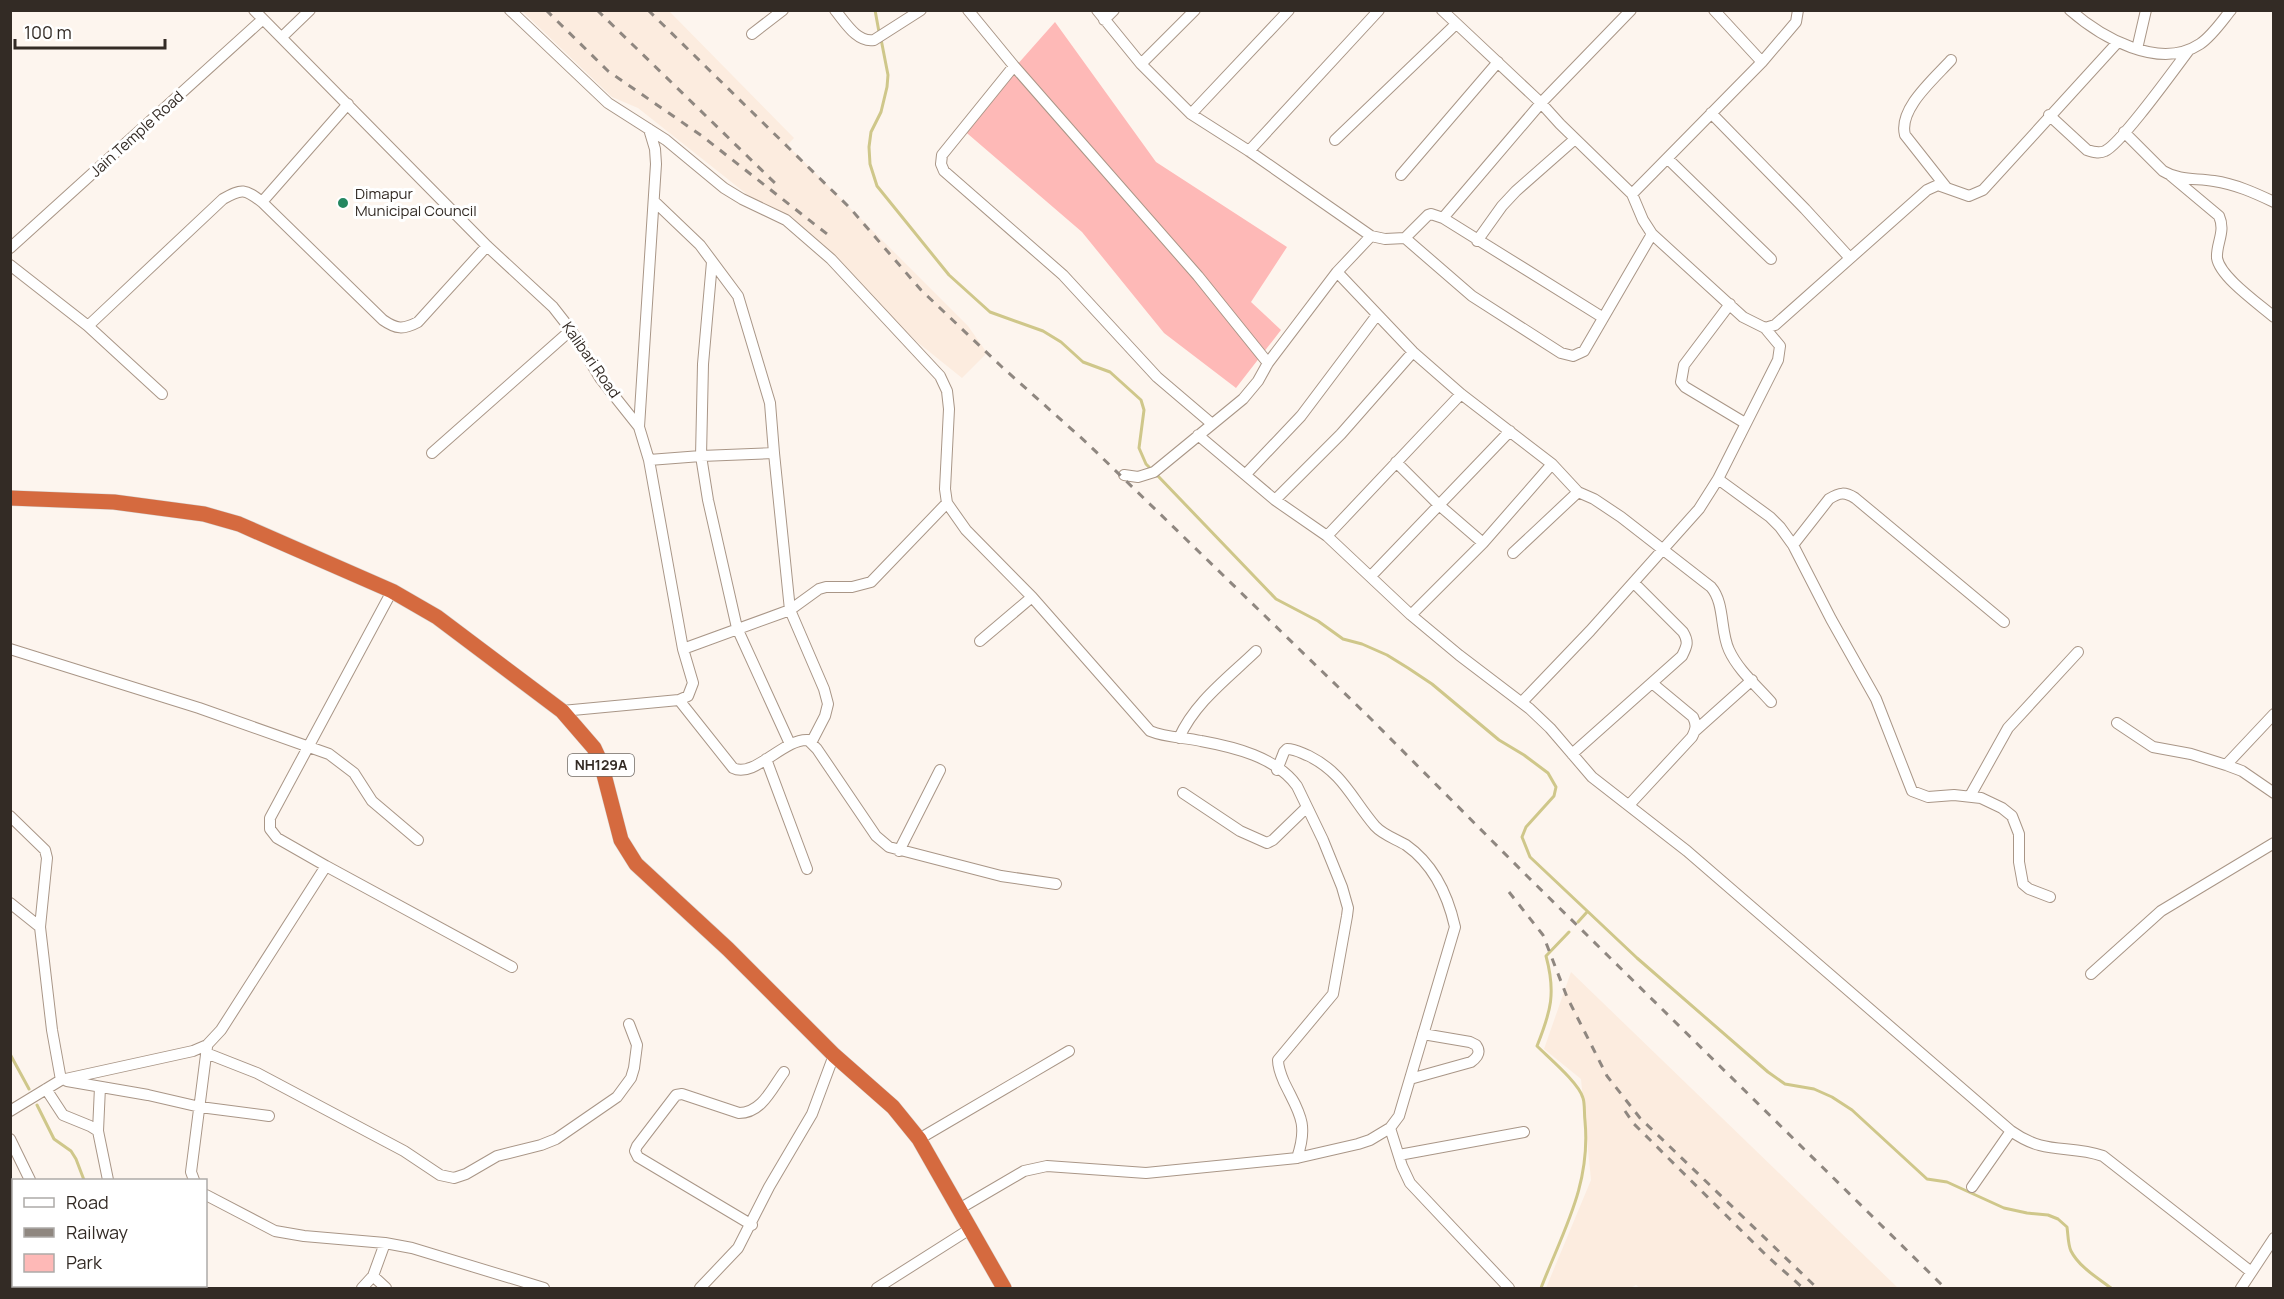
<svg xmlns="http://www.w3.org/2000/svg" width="2284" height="1299" font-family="Manrope,sans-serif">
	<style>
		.built { fill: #fcecdf }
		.green { fill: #feb9b7 }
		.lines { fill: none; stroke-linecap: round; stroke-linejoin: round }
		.stream { stroke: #cfc78a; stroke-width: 3 }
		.minor-casing { stroke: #a99687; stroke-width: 12 }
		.highway-casing { stroke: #d6d5d3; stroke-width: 16 }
		.minor { stroke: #fff; stroke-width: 10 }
		.highway { stroke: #d56a3f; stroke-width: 15 }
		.rail { stroke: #8f8780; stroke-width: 3; stroke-dasharray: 8 8; stroke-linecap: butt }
		.poi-dot { fill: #248761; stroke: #fff; stroke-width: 2 }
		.labels { text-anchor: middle; stroke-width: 6; stroke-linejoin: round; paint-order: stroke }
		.shield { fill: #fff; stroke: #706b66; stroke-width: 1.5 }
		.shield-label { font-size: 14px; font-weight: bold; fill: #332b25 }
		.street-label { font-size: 15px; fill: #332b25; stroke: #fff }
		.poi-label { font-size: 15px; fill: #332b25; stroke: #fff; text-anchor: start }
	</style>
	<rect width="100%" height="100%" fill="#fdf5ee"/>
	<!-- built -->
	<path class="built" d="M522 11H669L794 138 787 145 968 326 987 353 962 378 916 341 790 215 763 207 638 108 612 97Z
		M1571 972 1898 1288H1640L1636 1285 1630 1288H1546L1591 1180 1581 1079 1544 1049Z"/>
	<!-- green -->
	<path class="green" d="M1055 22 1156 162 1287 247 1251 302 1281 330 1236 388 1164 333 1082 232 961 128Z"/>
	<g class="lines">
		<!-- stream -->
		<path class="stream" d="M875 10 879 32
			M881 39 888 75 887 87 881 112 871 132 869 147 870 164 877 186 949 275 990 312 1043 331 1061 342 1083 362 1110 372 1141 400 1144 410 1139 448 1146 464 1152 470
			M1157 475 1276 599 1318 621 1343 639 1362 644 1387 655 1408 668 1432 684 1499 740 1524 755 1548 773 1556 787 1554 796 1526 827 1522 837 1530 857 1637 958 1768 1072 1785 1084 1814 1089 1832 1097 1852 1110 1927 1179 1947 1182 2004 1208 2027 1213 2048 1215 2058 1219 2067 1227C2068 1234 2068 1245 2071 1251 2079 1267 2098 1278 2111 1288
			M1578 922 1587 912
			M10 1054 29 1089
			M37 1105 54 1139 71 1151 76 1159 84 1180
			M93 1286 94 1288
			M1541 1288C1563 1231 1591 1185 1585 1121 1584 1113 1585 1104 1583 1098 1579 1083 1549 1058 1537 1046 1551 1011 1556 993 1546 956L1569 932"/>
		<defs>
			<path id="minor" d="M254 10 487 246 553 307 571 330 600 378 639 427 649 460 683 649 693 683 688 696 679 700 562 711
				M510 10 608 103 666 140 724 188 742 199 786 220 831 259 940 376 947 391 949 409 945 489 947 503 966 530 1032 597 1150 731C1167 738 1183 737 1201 741 1234 747 1276 757 1297 786L1323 840 1342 887 1348 908 1347 916 1333 994 1278 1060C1278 1068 1281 1075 1284 1082 1299 1113 1309 1123 1297 1158
				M835 10C845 22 857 43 874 40L921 10
				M968 10 1014 66 1198 276 1268 363
				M1097 10 1141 64 1191 114 1249 151 1371 236
				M1442 10 1541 103 1560 124 1632 194 1643 220 1652 234 1743 317 1765 328 1775 325 1927 190 1938 185 1969 196 1983 190 2117 43
				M1714 10 1762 62
				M2070 10C2101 37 2159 71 2200 44 2212 36 2222 21 2231 10
				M1104 20 1114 10
				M752 34 783 10
				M282 37 310 10
				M2137 49 2146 10
				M1141 64 1195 10
				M1014 66 942 155 941 164 944 171 1063 275 1157 377 1211 423
				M1711 113 1805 209 1849 257
				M1191 114 1289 10
				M2049 115 2087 150C2093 152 2099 154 2105 151 2121 144 2176 67 2189 50
				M2124 132 2163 171C2180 181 2195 178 2214 181 2235 184 2255 193 2274 202
				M1335 140 1456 24
				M1249 151 1379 10
				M1668 159 1771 259
				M1401 175 1498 62
				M2170 175 2219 216C2226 232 2216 243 2217 258 2220 277 2259 304 2274 317
				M1946 187 1905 135C1898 109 1934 79 1951 60
				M1632 194 1762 62 1796 22 1798 10
				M262 202 348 104
				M655 202 700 245 738 296 770 403 774 453
				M1443 218 1541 103 1631 10
				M1405 238 1472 296 1561 353 1573 356 1584 351 1652 234
				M1477 241 1502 206 1516 191 1575 139
				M10 248 263 19
				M712 262 703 364 701 456 708 500 737 628 790 744
				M10 265 88 326 162 394
				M1337 272 1413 352 1461 394 1552 464 1578 492 1594 499 1621 517 1711 587C1725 603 1720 631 1729 650 1738 670 1757 686 1771 702
				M1730 304 1684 365 1681 382 1685 387 1745 423
				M88 326 223 199C242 188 245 189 262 202L383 320C396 329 403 330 418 322L487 246
				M639 427 656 164 655 149 649 129
				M1198 435 1275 500 1327 536 1411 615 1459 655 1530 709 1550 728 1592 777 1687 851 2011 1131C2046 1156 2067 1144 2103 1156L2250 1271
				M432 453 571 330
				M649 460 701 456 774 453 790 610 824 689 828 704 825 716 811 743
				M1396 462 1439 505 1483 543
				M1246 474 1301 416 1377 315
				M1124 475 1138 477 1154 472 1243 399 1258 381 1268 363 1337 272 1371 236 1385 239 1405 238 1428 215 1431 214 1443 218 1602 317
				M1718 479 1770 517 1780 527 1793 545 1831 619 1876 699 1912 791 1928 797 1954 795 1981 798 2002 808 2012 816 2019 834V862L2023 884 2029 889 2050 897
				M1275 500 1341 434 1413 352
				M1327 536 1461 394
				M1793 545 1829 499C1840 492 1845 492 1855 498L2004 622
				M1513 553 1578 492
				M1371 576 1510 431
				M1411 615 1483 543 1552 464
				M980 641 1032 597
				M10 649 199 708 329 754 354 773 372 801 418 840
				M683 649 790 610 819 589 826 587H852L871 582 947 503
				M679 700 733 768C754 779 784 738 808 740L817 749 876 836 889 847 1001 876 1056 884
				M1522 702 1590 631 1699 509 1718 479 1778 360 1780 346 1765 328
				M2117 723 2153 747 2191 754 2226 765 2242 771 2274 793
				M1695 731 1752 680
				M1179 738C1195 702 1228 678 1256 651
				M1572 754 1682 656C1687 646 1689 642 1683 632L1634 583
				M766 759 807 869
				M2226 765 2274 714
				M1183 793 1240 831 1267 843 1273 840 1307 807
				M1970 796 2008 728 2078 652
				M1629 805 1692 737C1696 729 1697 725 1693 717L1652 683
				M10 816 45 850 47 858 40 927 52 1030 61 1080 10 1111
				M899 851 940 770
				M326 866 512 967
				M10 903 40 927
				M2091 974 2161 911 2274 843
				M206 1053 257 1073 404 1151 440 1175 454 1178 466 1174 497 1156 541 1145 556 1139 617 1097 631 1078 634 1068 637 1045 629 1024
				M1410 1079 1471 1062C1478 1057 1481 1052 1476 1045L1470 1042 1423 1034
				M61 1080 193 1051 207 1045 221 1030 326 866 277 838 270 829V818L392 591
				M67 1081 148 1095 200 1107 269 1116
				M46 1089 63 1115 90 1126 98 1131 108 1180
				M1390 1128 1402 1166 1410 1183 1509 1288
				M98 1131 100 1087
				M10 1139 30 1180
				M919 1139 1069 1051
				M1399 1155 1524 1132
				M194 1180 191 1172 207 1047
				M1972 1187 2011 1131
				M206 1195 275 1231 304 1236 385 1243 412 1248 544 1288
				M959 1209 1024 1171 1047 1166 1146 1173 1297 1158 1358 1144 1370 1140 1390 1128 1399 1116 1404 1099 1455 927C1448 896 1433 864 1406 845 1396 839 1383 835 1375 826 1352 799 1343 773 1309 756 1301 753 1296 749 1287 749L1284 752 1277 770
				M752 1225 638 1157 635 1151 637 1146 676 1095 682 1094 739 1113C762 1113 772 1088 784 1072
				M373 1276 386 1288
				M124 1286V1288
				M60 1288V1286
				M362 1288 373 1276 385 1243
				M700 1288 738 1248 769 1187 812 1114 834 1055
				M877 1288 970 1229
				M2241 1288 2274 1238"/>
			<path id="highway" d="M10 498 114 502 204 514 239 524 392 591 437 617 562 711 594 748 601 763 621 840 636 864 728 949 834 1055 893 1107 919 1139 1004 1288"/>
		</defs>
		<!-- minor casing -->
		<use href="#minor" class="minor-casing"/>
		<!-- highway casing -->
		<use href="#highway" class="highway-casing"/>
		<!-- minor -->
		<use href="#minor" class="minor"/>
		<!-- highway -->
		<use href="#highway" class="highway"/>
		<!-- rail -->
		<path class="rail" d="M546 10 608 71 702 136 827 234
			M597 10 778 186
			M648 10 850 208 921 290 1002 367 1087 443 1368 716 1524 873 1945 1288
			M1509 892 1543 935 1567 997 1607 1076 1640 1118 1817 1288
			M1625 1111 1634 1124 1768 1257 1803 1288"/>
	</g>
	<!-- markers -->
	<circle class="poi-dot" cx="343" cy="203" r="6"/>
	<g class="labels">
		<!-- shield labels -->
		<rect class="shield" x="568" y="754" width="66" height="22" rx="4.5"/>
		<g class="shield-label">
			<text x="601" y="770">NH129A</text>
		</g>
		<!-- street labels -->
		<g class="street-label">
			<text transform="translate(137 134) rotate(-42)" y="5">Jain Temple Road</text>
			<text transform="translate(591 360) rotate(55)" y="5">Kalibari Road</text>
		</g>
		<!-- poi labels -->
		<g class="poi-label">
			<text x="355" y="199">Dimapur<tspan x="355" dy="17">Municipal Council</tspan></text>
		</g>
	</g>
	<!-- border -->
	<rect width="2284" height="1299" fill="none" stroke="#332b25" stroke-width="24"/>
	<!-- legend -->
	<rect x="12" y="1179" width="195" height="108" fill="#ffffff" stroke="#adaaa8" stroke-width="1.5"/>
	<rect x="24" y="1198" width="30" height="9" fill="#ffffff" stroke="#adaaa8" stroke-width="1.5"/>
	<text x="66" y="1209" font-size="18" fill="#332b25">Road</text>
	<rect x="24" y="1228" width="30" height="9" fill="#8f8780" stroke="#adaaa8" stroke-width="1.5"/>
	<text x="66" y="1239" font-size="18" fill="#332b25">Railway</text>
	<rect x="24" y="1254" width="30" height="18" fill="#feb9b7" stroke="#adaaa8" stroke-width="1.5"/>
	<text x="66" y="1269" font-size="18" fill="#332b25">Park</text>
	<!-- scale -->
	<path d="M15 39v9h150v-9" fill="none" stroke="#332b25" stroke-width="3"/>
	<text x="24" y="39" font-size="18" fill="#332b25" stroke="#ffffff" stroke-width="4.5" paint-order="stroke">100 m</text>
</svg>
